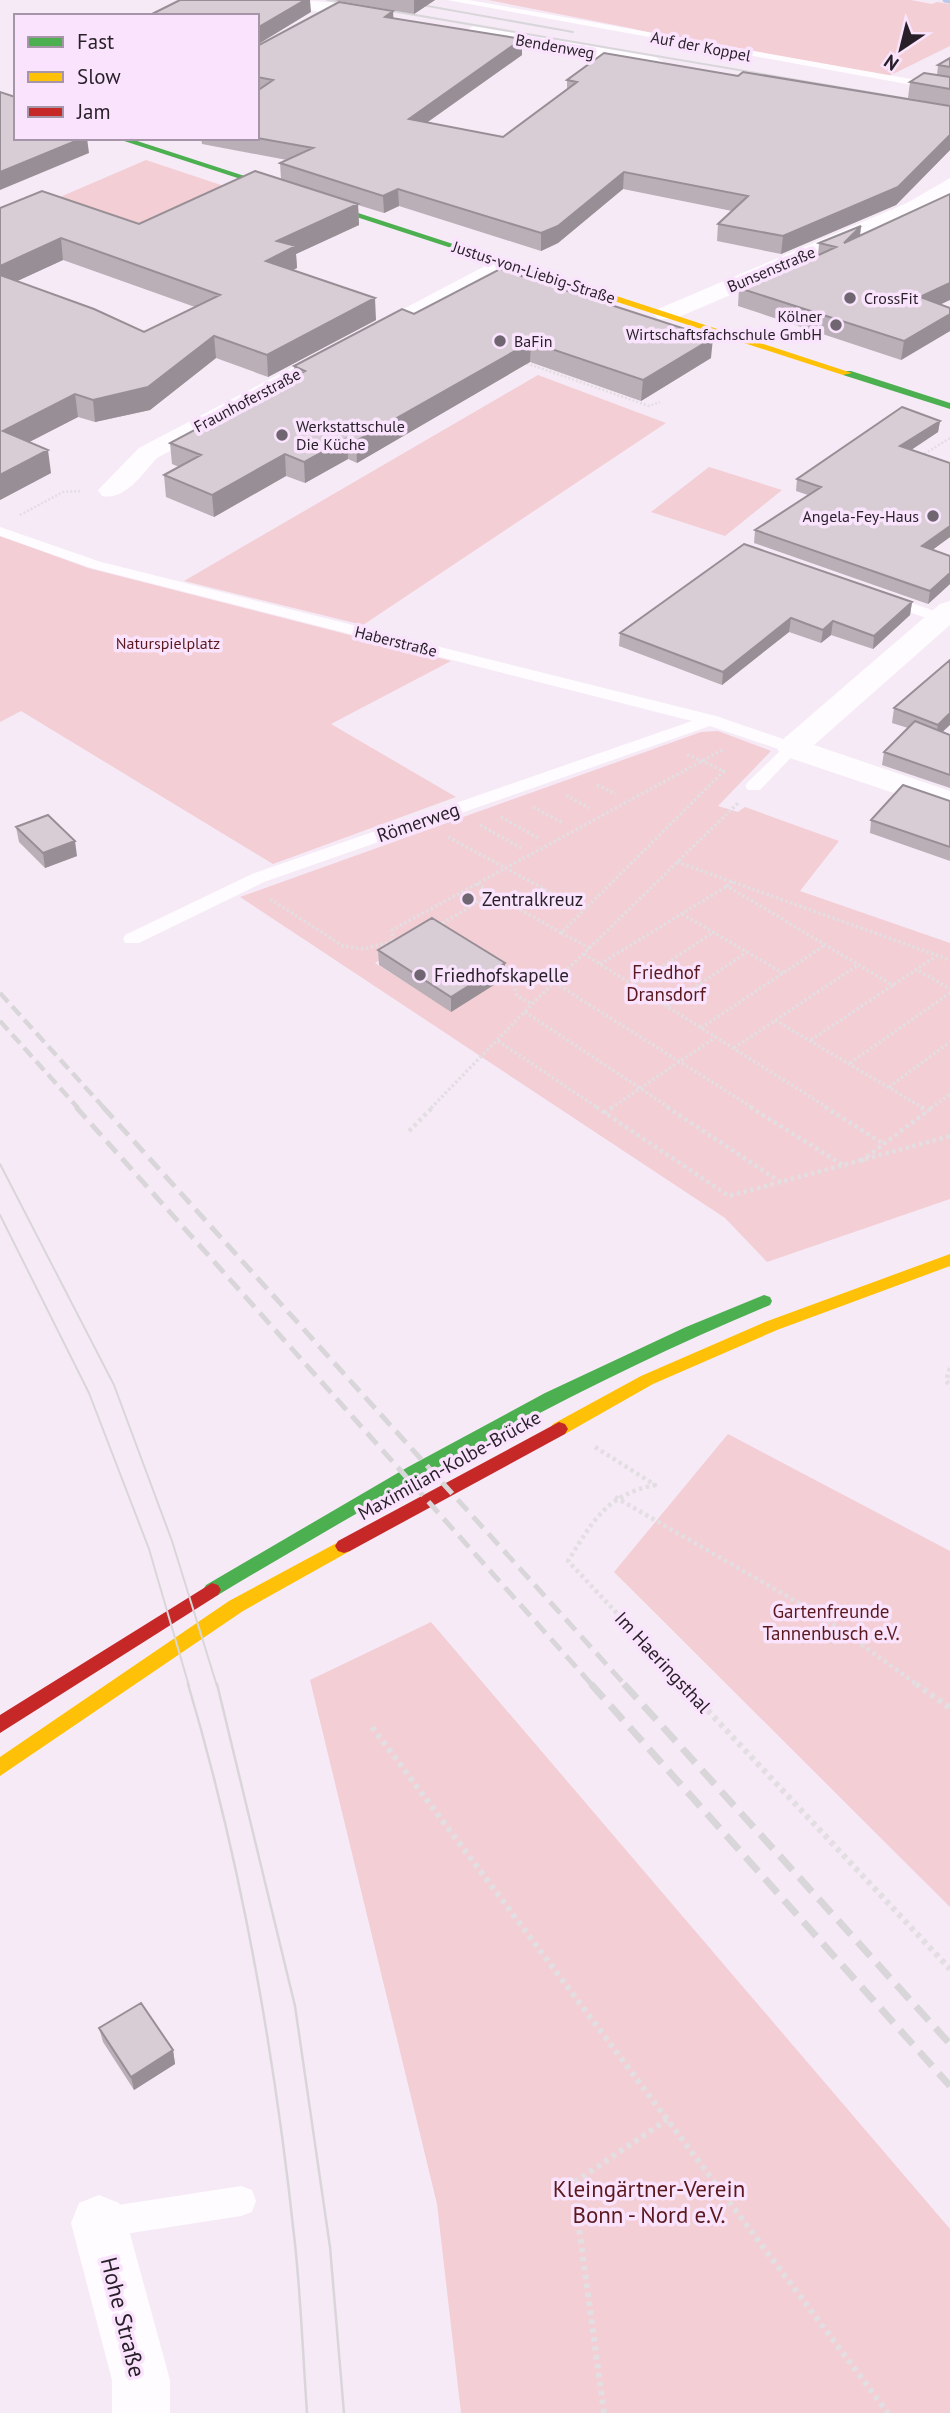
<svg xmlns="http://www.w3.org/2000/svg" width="950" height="2413" font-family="'PT Sans',sans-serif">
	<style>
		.green { fill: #f3ced4; fill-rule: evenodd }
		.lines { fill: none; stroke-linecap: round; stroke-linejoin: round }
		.stream { stroke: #bdc7ea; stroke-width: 5 }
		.path-far3 { stroke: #e2dee2; stroke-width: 2.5; stroke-dasharray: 2 2; stroke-linecap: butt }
		.path-far2 { stroke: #e2dee2; stroke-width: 3.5; stroke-dasharray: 2.5 2.5; stroke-linecap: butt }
		.path-far1 { stroke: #e2dee2; stroke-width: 4.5; stroke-dasharray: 3.5 3.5; stroke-linecap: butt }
		.path { stroke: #e2dee2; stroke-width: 6; stroke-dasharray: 4.5 4.5; stroke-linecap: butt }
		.lane { fill: #fefcfe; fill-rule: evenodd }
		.street { fill: #fefcfe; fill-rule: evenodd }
		.fast { fill: #4caf50; fill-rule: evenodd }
		.slow { fill: #ffc107; fill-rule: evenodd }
		.jam { fill: #c62828; fill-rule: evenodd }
		.tram-far1 { stroke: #d9d6da; stroke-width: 2 }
		.tram { stroke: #d9d6da; stroke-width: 2.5 }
		.rail-far2 { stroke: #d9d6da; stroke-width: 4.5; stroke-dasharray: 12 6; stroke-linecap: butt }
		.rail-far1 { stroke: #d9d6da; stroke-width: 5; stroke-dasharray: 15 8; stroke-linecap: butt }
		.rail { stroke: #d9d6da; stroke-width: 7; stroke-dasharray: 19 10; stroke-linecap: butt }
		.wall { fill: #baafb7; fill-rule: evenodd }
		.shaded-wall { fill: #978f95 }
		.building { fill: #d8ccd5; stroke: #978f95; stroke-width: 2 }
		.poi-dot { fill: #706671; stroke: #fae4fd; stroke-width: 2.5 }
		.labels { text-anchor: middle; stroke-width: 7; stroke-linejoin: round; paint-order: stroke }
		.far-street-label { font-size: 16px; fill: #281f29; stroke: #fae4fd }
		.far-poi-label { font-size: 16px; fill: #281f29; stroke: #fae4fd; text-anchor: start }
		.far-park-label { font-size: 16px; fill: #5b191e; stroke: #fae4fd }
		.street-label { font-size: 19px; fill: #281f29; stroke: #fae4fd }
		.poi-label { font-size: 19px; fill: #281f29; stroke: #fae4fd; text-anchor: start }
		.park-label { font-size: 19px; fill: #5b191e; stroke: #fae4fd }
		.near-park-label { font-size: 23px; fill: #5b191e; stroke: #fae4fd }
		.near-street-label { font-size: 23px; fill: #281f29; stroke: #fae4fd }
	</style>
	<rect width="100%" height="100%" fill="#f6eaf7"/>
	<!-- green -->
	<path class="green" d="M488 0H911L932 4 937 2 950 4V46L887 77 693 44 630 28Z
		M146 160 224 186 125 230 46 203Z
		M538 375 666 423 363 625 184 581Z
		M709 467 782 490 725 536 651 512Z
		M0 536 88 568 451 661 331 724 456 797 273 864 21 711 0 722Z
		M718 731 771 751 718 806 738 812 745 807 839 841 800 891 950 943V1199L767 1262 725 1218 240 897 701 732ZM400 948 451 1011 375 963Z
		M728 1434 950 1551V1907L614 1572Z
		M431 1622 950 2229V2413H461L437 2204 310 1680Z"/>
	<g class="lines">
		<!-- stream -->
		<path class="stream" d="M945 0 950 1"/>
		<!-- path-far3 -->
		<path class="path-far3" d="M523 362 649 406 660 402
			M921 456 950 438
			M20 515 63 492 82 491"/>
		<!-- path-far2 -->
		<path class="path-far2" d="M597 785 616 794
			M566 795 589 808
			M533 807 563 823
			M501 817 538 838
			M480 825 521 848
			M448 837 583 910
			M677 862 950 960
			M732 881 727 886 894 986
			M477 884 561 933 724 771 686 754
			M270 899 343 946 364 949 393 941
			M682 914 783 973
			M438 926 491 894
			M561 933 590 948
			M393 941 392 930 724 749
			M584 954 828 1108
			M600 964 727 886
			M500 965 510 971 517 996 532 1004
			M919 971 950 989
			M555 983 753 1108
			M634 985 714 932
			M667 1006 747 952
			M525 1012 670 1108
			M775 1020 923 1108
			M701 1028 825 945
			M811 1040 938 955
			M498 1041 598 1108
			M734 1048 858 965
			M850 1063 950 993
			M889 1087 950 1042
			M431 1108 532 1004 739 802
			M611 1108 716 1037
			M931 1108 950 1094"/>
		<!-- path-far1 -->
		<path class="path-far1" d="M596 1107 729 1196 950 1136
			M667 1107 782 1183
			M750 1107 846 1167
			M825 1107 884 1144
			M921 1107 928 1111
			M604 1113 613 1107
			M409 1131 433 1107
			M861 1161 933 1107
			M950 1368 946 1381 950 1385
			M595 1447 655 1485C606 1495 593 1521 568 1561L685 1686
			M615 1497 825 1618 919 1686"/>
		<!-- path -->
		<path class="path" d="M683 1684 950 1969
			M916 1684 950 1708
			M372 1727 888 2413
			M604 2413 573 2183 667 2120"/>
		<!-- lane -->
		<path class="lane" d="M447 0H469L950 86V92Z
			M0 527 101 562 716 716 798 744 800 748 760 790H748L745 786 748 782 781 750 710 726 264 882 139 943H125L123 939 125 935 252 874 692 721 91 568 0 536Z
			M886 594 946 615 948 618 940 623 881 602V596Z
			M241 2186 252 2190 256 2201 252 2212 241 2216 99 2238 88 2234 84 2223 88 2212 99 2208Z"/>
		<!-- street -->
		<path class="street" d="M276 0C296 0 377 2 388 16L379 22 285 6Z
			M473 26 655 57 665 63 655 69 466 36 464 32Z
			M950 178V194L923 213 674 319H658L654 314 658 309 907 203Z
			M504 256 515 263 512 268 157 458C142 474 125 501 102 496L98 490 139 448Z
			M950 601V625L814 745 950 791V812L781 755 777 748 781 741 940 604Z
			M99 2195 119 2203 127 2223 170 2380V2413H112V2380L71 2223 79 2203Z"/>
		<!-- fast -->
		<path class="fast" d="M115 138H128L545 274 537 276Z
			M843 371H851L950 403V409L843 375Z
			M764 1295 770 1297 772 1301 770 1305C577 1385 397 1488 218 1595L212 1597 206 1595 203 1590 206 1585 408 1467 545 1393 686 1327Z"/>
		<!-- slow -->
		<path class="slow" d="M537 272H543L852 373 843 375 537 276Z
			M950 1254V1266L777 1330 653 1384 565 1434H553L550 1429 553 1424 641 1376 765 1322Z
			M344 1539 350 1541 353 1546 350 1551 243 1611 0 1776V1757L229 1601Z"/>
		<!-- jam -->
		<path class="jam" d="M559 1422 565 1424 568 1429 565 1434 350 1551 344 1553 338 1551 335 1546 338 1541Z
			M212 1583 218 1585 221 1590 218 1595 0 1733V1715Z"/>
		<!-- tram-far1 -->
		<path class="tram-far1" d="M327 0 950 106
			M394 0 573 32
			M0 1164 114 1385 172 1541 217 1686
			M0 1215 89 1393 149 1549 189 1686"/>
		<!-- tram -->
		<path class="tram" d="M188 1684C242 1865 275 2056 295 2244 301 2300 303 2357 307 2413
			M217 1684 295 2006 330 2247 344 2413"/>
		<!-- rail-far2 -->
		<path class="rail-far2" d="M0 993 104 1108
			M0 1021 78 1108"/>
		<!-- rail-far1 -->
		<path class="rail-far1" d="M76 1107 593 1686
			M103 1107 626 1686"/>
		<!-- rail -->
		<path class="rail" d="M591 1684 950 2086
			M624 1684 950 2044"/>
	</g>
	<!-- wall -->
	<path class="wall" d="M333 0H435L414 14Z
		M393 19 522 55 428 122 503 137 567 89V80L738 76 944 105 908 98 910 82 937 75 938 65 950 58V150L896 205 781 254 717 241 718 224 732 211 623 189 558 243 541 251 399 206 384 213 358 205 359 225 296 254 297 268 293 270 376 320 268 377 216 358 150 410 95 422 78 417 29 442 51 473 0 500V208L139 224 281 179 280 163 287 160 202 144 201 138H257V46ZM63 260 195 307 144 332 17 281Z
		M861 226 860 236 940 304 950 308V331L901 360 738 306 739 288 818 255 819 243Z
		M414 314 711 358 641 401 530 362 357 463 348 459 305 483 286 476 214 517 166 497 164 475 179 467 172 464 170 443 294 377V366Z
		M940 421 938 432 911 450 950 537 932 550 950 556V584L928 604 754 543 755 530 808 495 796 491 797 479Z
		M912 602 910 615 873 649 831 635 821 643 789 632 722 685 619 646 620 633Z
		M950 660 943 732 950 735V788L882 765 884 752 908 728 892 723 894 708Z
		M950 801V861L870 833 871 820Z
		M16 827 77 856 45 868 19 842Z
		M378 950 505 978 451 1012 379 965Z
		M99 2028 173 2050 175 2064 134 2090 103 2042Z"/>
	<!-- shaded-wall -->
	<path class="shaded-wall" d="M305 0H310L311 12 257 45V28Z
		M414 0H435L414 14Z
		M393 11 394 27 385 17Z
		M522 39V55L409 135V119Z
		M950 135V150L896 205 781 254 783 236Z
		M83 138H87L89 153 0 190V172Z
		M624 172 623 189 558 243 541 251V233Z
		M398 189 399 206 384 213 383 196Z
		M358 204 359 225 296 254 297 268 267 282 266 261 277 241Z
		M861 226 859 243H844Z
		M61 238 63 260 0 289V266Z
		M950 283V300L918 315 920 297Z
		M375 298 376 320 268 377 267 355Z
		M950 314V331L901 360 904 341Z
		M214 336 216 358 150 410 95 422 93 400Z
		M713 338 711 358 641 401 643 380Z
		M531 342 530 362 357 463 356 441Z
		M75 394 78 417 6 454 3 431Z
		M940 421 938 432 899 458 900 446Z
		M347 438 348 459 305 483 304 462Z
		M48 450 51 473 0 500V475Z
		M285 454 286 476 214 517 212 495Z
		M950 526V537L920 559 922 546Z
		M950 573V584L928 604 930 591Z
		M912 602 910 615 873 649 874 636Z
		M791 618 789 632 722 685 723 672Z
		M833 621 831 635 821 643 823 630Z
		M950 713V725L935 739 938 725Z
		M75 841 77 856 45 868 43 853Z
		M505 963V978L451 1012V997Z
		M173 2050 175 2064 134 2090 131 2077Z"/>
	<!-- building -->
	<path class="building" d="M180 0H305L257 28V16H148Z
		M339 2 393 11 385 17 522 39 409 119 503 137 577 82 567 80 604 53 738 76 743 72 950 106V135L898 187 783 236 718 224 748 196 624 172 558 226 541 233 398 189 383 196 280 163 313 148 257 138V91L273 80 257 77V46Z
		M950 58V67L938 65Z
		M924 73 950 77V89L910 82Z
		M16 91V138H83L0 172V92L15 97Z
		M255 171 358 204 277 241 296 246 266 261 375 298 267 355 214 336 148 387 93 400 75 394 3 431 48 450 0 475V275L94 309 144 332 220 295 61 238 0 266V208L42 191 139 224Z
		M950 194V283L920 297 950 308V314L904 341 739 288 804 254 808 260 836 247 819 243 861 226 844 243Z
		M500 269 713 338 643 380 531 342 356 441 347 438 304 462 285 454 212 495 164 475 201 455 170 443 305 371 294 366 402 309 414 314Z
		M902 407 940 421 900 446 950 463V526L922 546 950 556V573L930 591 755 530 821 487 797 479Z
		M744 544 912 602 874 636 833 621 823 630 791 618 723 672 620 633Z
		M950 660V713L938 725 894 708Z
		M915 721 950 735V775L884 752Z
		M903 785 950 801V847L871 820Z
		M48 815 75 841 43 853 16 827Z
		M432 918 505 963 451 997 378 950Z
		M141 2003 173 2050 131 2077 99 2028Z"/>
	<!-- markers -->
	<g class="poi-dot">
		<circle cx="850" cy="298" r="7"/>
		<circle cx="836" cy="325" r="7"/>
		<circle cx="500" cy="341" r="7"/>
		<circle cx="282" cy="435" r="7"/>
		<circle cx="933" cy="516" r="7"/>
		<circle cx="468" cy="899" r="7"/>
		<circle cx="420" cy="975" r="7"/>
	</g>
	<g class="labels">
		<!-- far-street labels -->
		<g class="far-street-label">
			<text transform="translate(555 46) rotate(10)" y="6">Bendenweg</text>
			<text transform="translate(701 46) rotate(11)" y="6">Auf der Koppel</text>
			<text transform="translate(771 269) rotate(-23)" y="6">Bunsenstraße</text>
			<text transform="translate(534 272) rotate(18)" y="6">Justus-von-Liebig-Straße</text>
			<text transform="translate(247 400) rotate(-28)" y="6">Fraunhoferstraße</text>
			<text transform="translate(396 641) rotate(14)" y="6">Haberstraße</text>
		</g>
		<!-- far-poi labels -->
		<g class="far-poi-label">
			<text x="864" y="304">CrossFit</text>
			<text x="822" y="322" text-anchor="end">Kölner<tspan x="822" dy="18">Wirtschaftsfachschule GmbH</tspan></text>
			<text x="514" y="347">BaFin</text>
			<text x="296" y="432">Werkstattschule<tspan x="296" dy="18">Die Küche</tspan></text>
			<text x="919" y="522" text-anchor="end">Angela-Fey-Haus</text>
		</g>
		<!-- far-park labels -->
		<g class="far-park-label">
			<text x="168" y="649">Naturspielplatz</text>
		</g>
		<!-- street labels -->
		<g class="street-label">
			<text transform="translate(418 822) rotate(-19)" y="7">Römerweg</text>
			<text transform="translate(449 1465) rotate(-29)" y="7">Maximilian-Kolbe-Brücke</text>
			<text transform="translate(663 1662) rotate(47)" y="7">Im Haeringsthal</text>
		</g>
		<!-- poi labels -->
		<g class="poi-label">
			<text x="482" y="906">Zentralkreuz</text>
			<text x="434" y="982">Friedhofskapelle</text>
		</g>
		<!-- park labels -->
		<g class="park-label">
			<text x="666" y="979">Friedhof<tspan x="666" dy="22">Dransdorf</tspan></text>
			<text x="831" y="1618">Gartenfreunde<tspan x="831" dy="22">Tannenbusch e.V.</tspan></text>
		</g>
		<!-- near-park labels -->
		<g class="near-park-label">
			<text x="649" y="2197">Kleingärtner-Verein<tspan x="649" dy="26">Bonn - Nord e.V.</tspan></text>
		</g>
		<!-- near-street labels -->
		<g class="near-street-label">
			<text transform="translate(123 2317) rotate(76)" y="8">Hohe Straße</text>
		</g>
	</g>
	<!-- legend -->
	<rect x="14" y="14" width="245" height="126" fill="#fae4fd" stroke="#a695a8" stroke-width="2"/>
	<rect x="28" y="37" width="35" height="10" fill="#4caf50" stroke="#a695a8" stroke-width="2"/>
	<text x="77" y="49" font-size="21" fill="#281f29">Fast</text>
	<rect x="28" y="72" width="35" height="10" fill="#ffc107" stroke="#a695a8" stroke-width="2"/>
	<text x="77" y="84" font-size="21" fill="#281f29">Slow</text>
	<rect x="28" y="107" width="35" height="10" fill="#c62828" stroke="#a695a8" stroke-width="2"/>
	<text x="77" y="119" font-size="21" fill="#281f29">Jam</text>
	<!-- north arrow -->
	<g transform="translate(901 49) rotate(215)" stroke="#fae4fd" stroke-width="5" paint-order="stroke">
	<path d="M0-5L12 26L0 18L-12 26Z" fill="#281f29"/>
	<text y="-10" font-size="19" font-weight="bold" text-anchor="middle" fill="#281f29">N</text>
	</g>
</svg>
